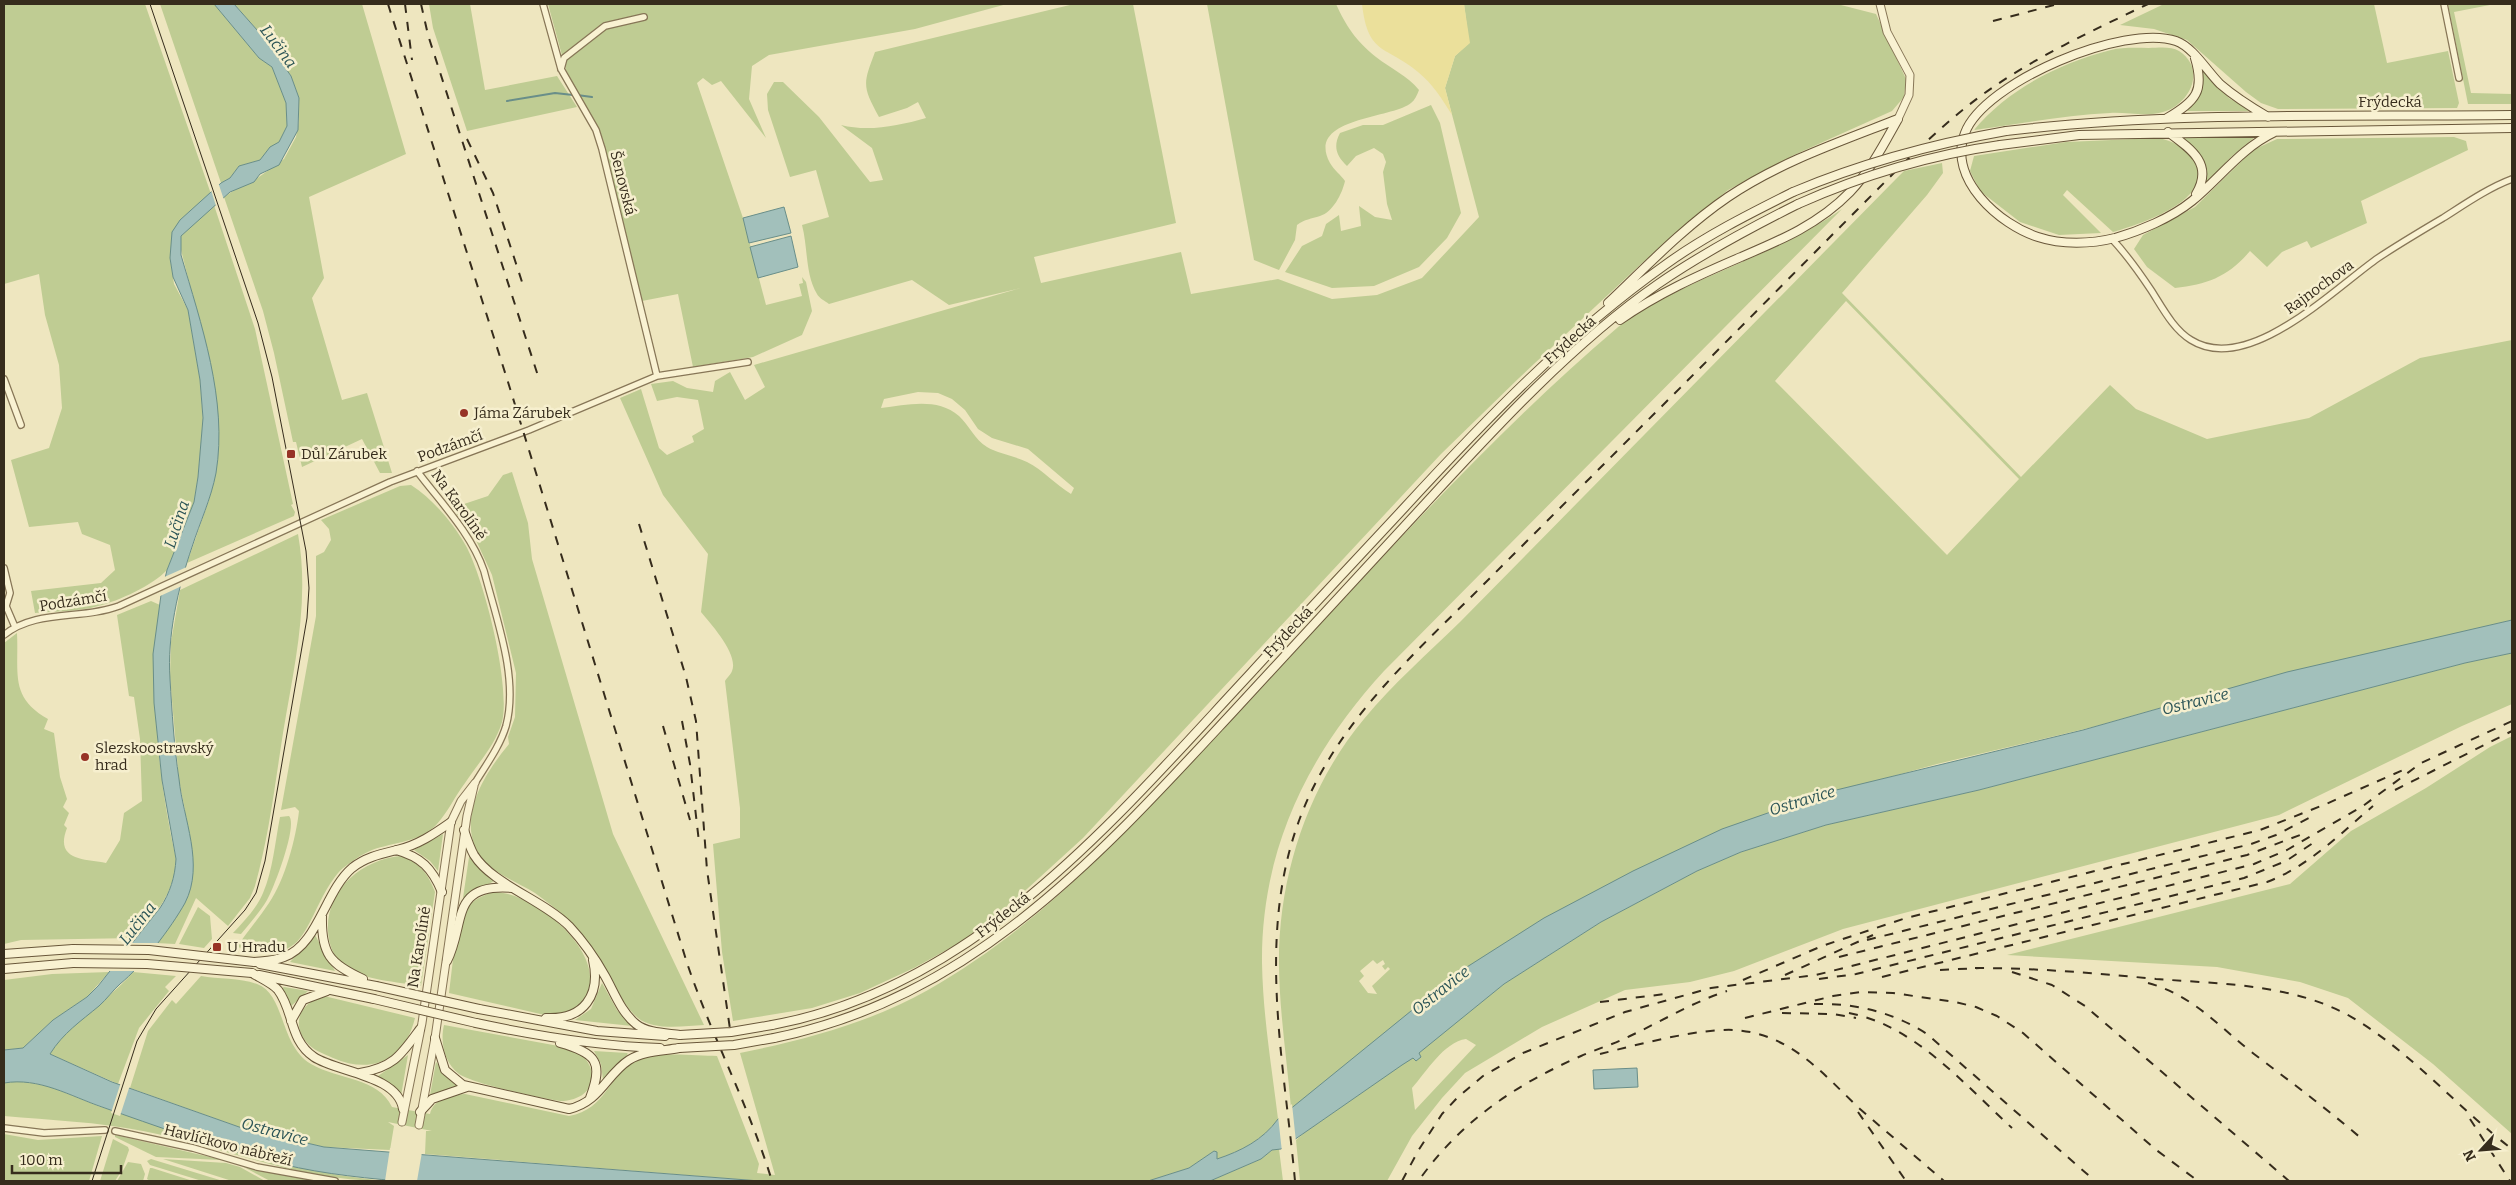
<svg xmlns="http://www.w3.org/2000/svg" width="2516" height="1185" font-family="Bitter,serif">
	<style>
		.green { fill: #bfcc93; fill-rule: evenodd }
		.sand { fill: #ebe09b }
		.water { fill: #a2c0bb; stroke: #698e89 }
		.pier { fill: #eee6bf }
		.lines { fill: none; stroke-linecap: round; stroke-linejoin: round }
		.stream { stroke: #698e89; stroke-width: 2 }
		.minor-casing { stroke: #877657; stroke-width: 8 }
		.tertiary-casing { stroke: #877657; stroke-width: 9 }
		.secondary-casing { stroke: #69573a; stroke-width: 10 }
		.minor { stroke: #f9f2d2; stroke-width: 5.5 }
		.tertiary { stroke: #f9f2d2; stroke-width: 7 }
		.secondary { stroke: #f9f2d2; stroke-width: 8 }
		.tram { stroke: #362c1c; stroke-width: 1 }
		.rail { stroke: #362c1c; stroke-width: 2; stroke-dasharray: 9 9; stroke-linecap: butt }
		.secondary-bridge-casing { stroke: #69573a; stroke-width: 10; stroke-linecap: butt }
		.secondary-bridge { stroke: #f9f2d2; stroke-width: 8 }
		.poi-dot { fill: #973326; stroke: #f6efce; stroke-width: 2 }
		.labels { text-anchor: middle; stroke-width: 5; stroke-linejoin: round; paint-order: stroke }
		.street-label { font-size: 15px; fill: #362c1c; stroke: #f6efce }
		.poi-label { font-size: 15px; fill: #362c1c; stroke: #f6efce; text-anchor: start }
		.water-label { font-size: 16px; font-style: italic; fill: #2b5456; stroke: #f6efce }
	</style>
	<rect width="100%" height="100%" fill="#eee6bf"/>
	<!-- green -->
	<path class="green" d="M4 4H145L211 194 180 220 170 258 174 284 188 310 200 380 203 420 198 477 194 502 167 570C153 585 119 601 98 606 79 612 56 611 35 613L31 591 101 583 115 570 110 545 82 534 78 522 29 527 11 460 49 448 62 408 59 365 45 315 39 274 4 284Z
		M160 4H214L259 58 272 67 286 103 287 126 279 142 260 160 239 166 230 178 221 183Z
		M234 4H362L406 154 309 197 324 278 312 298 342 400 367 393 392 473H380L362 439 302 467 296 442H293L274 353 263 311 224 197 239 187 249 184 284 159 296 137 299 121V98L291 76 265 39Z
		M429 4H470L485 90 557 76 577 107 467 131 433 28Z
		M548 4H1007L915 29 769 55 752 66 749 99 766 138 721 81 712 85 703 78 697 83 743 218 766 305 802 296 799 284 803 283 802 277 806 282 812 311 802 335 753 357 693 367 678 294 642 301 603 139 566 70Z
		M1074 4H1133L1176 223 1034 257 1041 283 1181 252 1191 294 1278 279 1332 299 1377 295 1422 278 1479 217 1445 88 1455 56 1469 43 1464 4H1837L1876 14 1906 79 1904 97 1892 111 1794 155 1728 190 1641 264 1519 378 1441 454 1083 838 1006 908 961 942 914 968 860 993 812 1008 733 1021 722 952 713 844 740 838V808L725 681C727 678 731 674 732 671 739 655 711 624 701 612L708 554 663 495 620 398 641 389 659 448 667 455 694 442 692 436 704 429 698 400 677 397 657 401 651 384 673 381 687 388 713 392 715 381 730 372 745 400 765 387 754 365 1021 288 949 305 912 280 829 304C825 301 819 298 817 294 805 274 808 247 802 225L829 217 816 170 790 177 768 110 767 94 774 82H783L819 117 870 182 883 180 872 148 841 125C868 132 898 126 926 118L918 102 907 108 879 117C862 86 863 84 875 52ZM918 392 938 393 952 399 965 410 978 429 992 438 1028 449 1074 488 1071 494C1056 485 1043 470 1027 462 1015 456 999 454 987 447 975 440 969 425 959 416 937 397 907 405 881 408L884 399Z
		M1207 4H1336C1346 26 1356 41 1376 57 1391 69 1407 75 1419 90 1417 95 1415 100 1411 103 1392 119 1305 117 1330 163 1334 170 1341 175 1345 181 1342 194 1333 212 1320 216 1311 219 1305 219 1297 225L1295 240 1279 270 1254 260Z
		M2164 4H2374L2387 63 2448 51 2459 103 2457 108 2278 109 2261 103 2246 92 2187 40 2154 29 2120 25Z
		M2448 4H2495L2454 12 2471 93 2512 94V104H2468Z
		M2149 48C2158 48 2171 46 2179 51 2207 69 2190 104 2163 112 2147 117 2127 112 2110 113 2065 115 2019 124 1974 130 2008 89 2060 63 2111 50 2123 47 2137 48 2149 48Z
		M2202 70 2229 98 2252 111H2187C2200 98 2205 88 2202 70Z
		M1431 105 1440 123 1461 213 1447 238 1419 267 1374 286 1332 288 1285 272 1302 246 1322 236 1326 224 1339 215 1341 231 1361 226 1359 206 1375 217 1392 220 1387 204 1383 172 1386 162 1383 154 1374 148 1356 156 1347 166C1336 156 1333 146 1340 133L1363 125H1383Z
		M2255 137 2231 157 2205 185C2208 161 2200 155 2184 138Z
		M2454 137 2466 141 2468 150 2361 201 2367 223 2311 248 2307 241 2282 252 2267 267 2250 251C2228 277 2208 284 2175 288L2147 267 2134 249 2143 235 2195 207 2253 150 2277 139Z
		M2158 138C2173 141 2188 148 2195 162 2216 200 2138 225 2113 232L2067 190 2063 195 2101 233 2059 235 2020 222 1980 191 1970 171 1974 156 2066 142Z
		M1942 163 1943 173 1927 195 1842 293 2021 477 2110 385 2136 409 2207 439 2309 418 2420 358 2512 340V620L2202 696 2093 727 1937 764 1774 809 1291 1108C1287 1059 1279 1010 1279 961 1279 875 1308 786 1364 719 1393 684 1427 654 1460 622L1896 179 1904 171ZM1846 301 2019 479 1947 555 1775 381ZM1373 960 1377 964 1383 960 1385 964 1382 966 1385 970 1388 967 1390 969 1372 986 1377 994 1368 993 1359 981 1364 976 1360 971Z
		M214 205 255 329 293 504 291 505 295 512 294 516 187 563 209 500 216 471 218 430 212 373 180 246 181 236Z
		M1842 209 1384 671C1308 754 1261 849 1262 963 1263 1017 1272 1069 1278 1119 1263 1140 1241 1151 1217 1159V1152L1214 1151 1189 1168 1148 1181H760L425 1154 426 1131H432L388 1122 394 1126 390 1150 324 1147 242 1128 130 1088 148 1031 172 1000 176 1004 201 976C218 979 241 978 257 984 286 995 279 1045 311 1064 338 1080 378 1077 392 1107L430 1114C433 1099 451 1095 465 1094L569 1116C607 1109 608 1075 636 1060 653 1051 697 1056 717 1056L759 1164 757 1173 775 1175 740 1053C804 1040 872 1022 928 990 1047 922 1131 826 1224 728 1352 592 1475 449 1617 328 1637 310 1660 300 1684 288 1737 263 1793 243 1842 209Z
		M512 472 528 523 532 559 613 834 704 1025C684 1026 654 1031 638 1018 626 1008 619 994 612 981 599 959 586 936 568 919 558 910 546 901 535 893 516 881 488 872 477 851 458 814 486 772 509 744L508 737 515 717 516 673 492 575 475 538 452 508 488 496 503 475Z
		M411 485C433 499 453 523 466 546 484 579 511 685 502 722 495 746 478 763 465 783 455 796 448 812 437 824 421 842 394 842 372 850 362 854 351 862 343 868 335 875 328 887 323 896 297 947 298 959 237 947 247 932 259 918 269 903 285 880 296 838 299 811L295 807 281 810 316 616V556L324 552 331 540 329 529 321 520 400 486Z
		M298 534C310 601 294 667 283 733 275 784 269 836 255 886L250 898 228 926 196 898 175 944 156 943 185 902V810L179 781 170 677 171 642 180 590Z
		M151 601 160 605C150 691 157 774 176 859 175 892 156 914 135 938L21 940 4 944V643L17 633C19 673 9 697 48 719L44 729 54 733 60 777 67 799 63 807 69 813 64 825 67 828C54 861 85 859 106 863L120 840 124 813 142 801 140 739 134 697 129 696 117 615Z
		M2512 653V704L2462 726 2279 815 1843 929 1734 971 1690 982 1625 990 1542 1027 1465 1073 1442 1098 1412 1136 1387 1181H1300L1296 1140 1304 1133 1413 1057H1421L1418 1053 1504 984 1601 922 1697 871 1741 852 1826 825 1979 790 2465 663ZM1466 1039 1476 1045 1415 1110 1412 1088C1426 1072 1444 1042 1466 1039Z
		M2512 736V1134L2433 1064 2348 998 2300 982 2217 967 2007 955 2290 884 2351 831 2426 788 2490 747Z
		M289 816C298 825 274 888 267 900 260 912 250 923 241 934L233 933C244 921 257 908 263 893 273 870 275 842 280 817Z
		M443 834 438 871 430 861 414 850Z
		M400 856C419 862 428 873 435 892L421 986C400 982 359 980 343 965 333 956 329 945 328 931 326 889 362 860 400 856Z
		M469 857 494 881 463 898Z
		M494 892C534 892 607 952 587 995 580 1011 565 1015 549 1016L449 993C452 973 455 926 465 910 472 900 483 895 494 892Z
		M198 907 210 916 212 939 204 948 179 944Z
		M315 935 335 971 290 962Z
		M109 972 87 997 53 1020 23 1048 4 1050V980L52 974Z
		M133 972 176 976 165 987 169 991 139 1028 118 1084 50 1054C70 1020 108 1002 133 972Z
		M602 983 617 1010 632 1026 575 1020 591 1009Z
		M284 987 308 991 290 1007 282 988Z
		M324 996 415 1018C405 1060 372 1075 333 1058 325 1054 315 1051 309 1045 290 1025 299 1003 324 996Z
		M444 1025 575 1049C603 1069 596 1100 560 1101 540 1098 474 1084 459 1074 444 1063 440 1041 444 1025Z
		M594 1051 627 1053 628 1054 603 1080 601 1064Z
		M408 1055 401 1096 378 1076Z
		M436 1062 457 1086 430 1095Z
		M17 1080 51 1087 98 1106 266 1160 338 1175 383 1181C300 1181 224 1147 143 1131 98 1122 50 1120 4 1116V1083Z
		M4 1134 38 1140 102 1136 89 1181H4Z
		M115 1135 223 1160 156 1157 115 1137Z
		M113 1139 128 1147 129 1150 122 1170 115 1181H100Z
		M1279 1149 1283 1181H1210L1261 1159 1272 1150Z
		M151 1159 223 1181H202L150 1165 147 1161Z
		M163 1159 226 1163 240 1167 265 1181H232Z
		M128 1162 141 1164 145 1174 143 1181H117Z
		M240 1165 315 1181H270Z
		M150 1168H152L193 1181H150L147 1179Z"/>
	<!-- sand -->
	<path class="sand" d="M1362 4H1464L1470 43 1455 56 1445 88 1452 115C1442 99 1433 84 1418 72 1386 45 1368 56 1362 4Z"/>
	<!-- water -->
	<path class="water" d="M214 4H234L265 39 291 76 299 98 298 130 279 165 260 174 254 182 230 192 181 236V255C201 324 228 400 216 473 211 499 200 522 192 547 178 588 167 636 170 679 172 712 174 746 179 779 183 819 205 864 185 903 171 928 142 966 120 984 113 990 107 999 99 1006 81 1021 63 1033 50 1054L112 1082 242 1128 324 1147 760 1181H398C353 1177 309 1172 266 1160 211 1146 156 1126 102 1107 70 1096 39 1077 4 1083V1050L23 1048 53 1020 87 997 98 986 160 908C170 893 175 877 176 859L162 780 154 703 153 654 161 595 167 570 194 502 198 477 203 418 200 380 188 310 173 277 170 258 172 232 180 220 221 183 230 178 239 166 260 160 270 147 279 142 287 126 286 103 272 67 259 58Z
		M784 207 791 233 749 243 743 218Z
		M791 236 798 267 758 278 750 247Z
		M2512 620V653L2465 663 1979 790 1826 825 1741 852 1697 871 1601 922 1504 984 1419 1053 1421 1057 1416 1061 1413 1058 1402 1065 1281 1149 1272 1150 1261 1159 1210 1181H1148L1189 1168 1214 1151 1217 1152V1159C1241 1151 1263 1140 1278 1119L1459 972 1544 918 1633 871 1722 829 1828 792 2083 730 2287 672Z
		M1637 1068 1638 1087 1594 1089 1593 1070Z"/>
	<!-- pier -->
	<path class="pier" d="M218 182 224 200 216 206 211 190Z
		M189 566 184 585 158 597 162 578Z
		M128 943H159L139 971H107Z
		M121 1082 130 1085 120 1116 111 1113Z
		M1292 1104 1296 1142 1282 1152 1278 1116Z
		M390 1148 422 1152 417 1181H385Z"/>
	<g class="lines">
		<!-- stream -->
		<path class="stream" d="M577 95 592 97
			M507 101 555 93 573 95"/>
		<defs>
			<path id="minor" d="M543 4 561 69 596 130 602 149 657 376
				M2444 4 2459 78
				M561 69 564 58 605 26 644 17
				M2112 239C2127 255 2139 272 2151 290 2162 307 2173 329 2191 340 2248 376 2335 288 2378 258 2399 244 2421 231 2443 218 2465 204 2488 188 2512 179
				M4 379 21 425
				M417 471C441 503 471 533 484 571 496 618 519 678 506 726 500 746 486 765 475 783
				M4 568 10 593 6 606 15 627
				M4 635C36 609 82 620 119 606L390 482 529 430 657 376 748 362
				M4 1128 44 1133 105 1130
				M115 1131 193 1148 257 1167 335 1181"/>
			<path id="tertiary" d="M1880 4 1887 32 1910 75 1909 95 1898 119
				M402 1122 422 1023 451 822 461 801 475 783
				M419 1125 435 1038 467 816 474 786"/>
			<path id="secondary" d="M2268 117C2251 107 2235 97 2220 84 2207 71 2193 47 2176 41 2125 23 1984 82 1965 133 1947 179 2000 225 2038 237 2062 245 2091 244 2115 238 2140 231 2171 218 2192 201 2220 178 2241 148 2275 132
				M2167 118C2196 101 2205 91 2195 58
				M2006 131C2174 111 2344 117 2512 115
				M2168 132C2191 149 2214 164 2196 194
				M2000 145 2079 135 2512 128
				M1608 303C1646 267 1684 227 1728 197 1780 162 1839 142 1898 119
				M1620 320C1657 294 1699 275 1741 257 1781 240 1819 224 1850 192 1870 171 1884 144 1898 119
				M464 830C467 839 470 848 474 855 492 884 543 900 569 926 583 941 595 958 605 976 614 992 621 1012 636 1024 647 1033 666 1033 680 1035
				M396 850C421 857 432 868 442 892
				M322 916C321 954 330 964 363 979
				M4 954 73 949
				M447 961C466 924 449 883 512 888
				M254 962C264 961 275 961 284 957 318 945 325 891 352 868 366 857 381 854 397 850 418 845 434 834 451 822
				M260 964 376 986
				M4 969 73 963
				M252 973C260 978 272 983 278 990 294 1011 289 1040 314 1057 336 1072 398 1075 403 1109
				M259 975 374 999
				M479 1009 597 1031 665 1036
				M546 1018C584 1020 601 995 593 960
				M291 1021 303 1000 327 991
				M476 1023C537 1036 597 1046 660 1048
				M772 1025C977 987 1115 819 1250 674 1301 618 1353 563 1405 507 1485 420 1568 334 1665 265 1705 236 1749 214 1793 192
				M435 1038 445 1070 463 1085 569 1109C600 1102 606 1075 629 1060 643 1051 663 1051 679 1048
				M774 1038C974 997 1100 855 1232 713 1296 644 1360 575 1424 505 1494 429 1573 343 1658 284 1703 253 1750 228 1798 204
				M560 1043C596 1053 604 1062 590 1098
				M360 1073C394 1067 401 1055 420 1029
				M420 1112 432 1099 467 1087"/>
		</defs>
		<!-- minor casing -->
		<use href="#minor" class="minor-casing"/>
		<!-- tertiary casing -->
		<use href="#tertiary" class="tertiary-casing"/>
		<!-- secondary casing -->
		<use href="#secondary" class="secondary-casing"/>
		<!-- minor -->
		<use href="#minor" class="minor"/>
		<!-- tertiary -->
		<use href="#tertiary" class="tertiary"/>
		<!-- secondary -->
		<use href="#secondary" class="secondary"/>
		<!-- tram -->
		<path class="tram" d="M92 1181 137 1041 156 1009 245 910 256 893 265 861 307 618 309 588 306 551 272 377 258 323 150 4"/>
		<!-- rail -->
		<path class="rail" d="M388 4 508 382 687 963C712 1037 749 1106 772 1181
			M405 4 412 60
			M421 4 428 35 539 379
			M1993 21 2058 4
			M467 139 493 193 523 285
			M639 524 686 677 696 721 707 870 730 1029
			M682 721 690 764 699 842
			M663 726 690 820
			M2395 790 2512 731
			M1867 940 2251 844 2276 835 2309 818
			M1839 957 2247 855 2308 832
			M1975 968C2036 968 2095 973 2156 979 2223 984 2300 984 2358 1021 2415 1056 2459 1109 2512 1149
			M1940 970 1980 968
			M2012 972 2052 985 2085 1006 2289 1181
			M1785 975 1873 935
			M1882 977 2267 882C2309 866 2340 834 2373 806
			M1819 979 1856 974 2244 878 2286 861 2319 839
			M1743 980 1822 946 1906 918 2260 830 2326 804 2403 770
			M2148 983C2193 995 2219 1027 2254 1054 2291 1082 2327 1109 2362 1139
			M1600 1002 1665 994
			M1814 1004C1855 1003 1893 1012 1927 1034L2095 1181
			M1782 1013 1833 1014 1856 1018
			M1849 1013C1914 1025 1965 1085 2012 1128
			M1745 1018 1833 996 1861 992 1893 993 1955 1002 1976 1007 1997 1016 2023 1033 2155 1149 2198 1181
			M1600 1054C1636 1045 1699 1028 1735 1030 1791 1034 1822 1073 1860 1109 1888 1133 1916 1157 1944 1181
			M1858 1112 1906 1181
			M2470 1119 2510 1181
			M1422 1176C1464 1119 1517 1084 1581 1056 1597 1049 1614 1044 1630 1036 1662 1021 1693 1002 1727 991
			M1295 1181C1284 1060 1256 935 1300 818 1337 719 1421 648 1493 575 1561 507 1629 439 1697 371 1751 317 1804 263 1857 210 1896 171 1934 131 1978 98 2030 59 2090 32 2148 4
			M1402 1181 1418 1151 1442 1114 1457 1098 1483 1076 1523 1053 1625 1012 1711 988 1816 975 2254 864 2287 850 2363 806 2421 763 2512 721"/>
		<defs>
			<path id="secondary-bridge" d="M1793 192C1862 163 1932 144 2006 131
				M1798 204C1863 175 1930 155 2000 145
				M73 949 149 950 254 962
				M73 963 147 964 252 973
				M376 986 479 1009
				M374 999 476 1023
				M680 1035 731 1032 772 1025
				M679 1048 734 1045 774 1038"/>
		</defs>
		<!-- secondary-bridge casing -->
		<use href="#secondary-bridge" class="secondary-bridge-casing"/>
		<!-- secondary-bridge -->
		<use href="#secondary-bridge" class="secondary-bridge"/>
	</g>
	<!-- markers -->
	<g class="poi-dot">
		<circle cx="464" cy="413" r="5"/>
		<rect x="286" y="449" width="10" height="10" rx="2.5"/>
		<circle cx="85" cy="757" r="5"/>
		<rect x="212" y="942" width="10" height="10" rx="2.5"/>
	</g>
	<g class="labels">
		<!-- street labels -->
		<g class="street-label">
			<text x="2390" y="107">Frýdecká</text>
			<text transform="translate(623 183) rotate(76)" y="5">Šenovská</text>
			<text transform="translate(2319 287) rotate(-36)" y="5">Rajnochova</text>
			<text transform="translate(1570 340) rotate(-42)" y="5">Frýdecká</text>
			<text transform="translate(450 446) rotate(-20)" y="5">Podzámčí</text>
			<text transform="translate(459 505) rotate(54)" y="5">Na Karolíně</text>
			<text transform="translate(73 601) rotate(-9)" y="5">Podzámčí</text>
			<text transform="translate(1288 632) rotate(-47)" y="5">Frýdecká</text>
			<text transform="translate(1003 915) rotate(-38)" y="5">Frýdecká</text>
			<text transform="translate(419 947) rotate(-81)" y="5">Na Karolíně</text>
			<text transform="translate(228 1145) rotate(14)" y="5">Havlíčkovo nábřeží</text>
		</g>
		<!-- poi labels -->
		<g class="poi-label">
			<text x="474" y="418">Jáma Zárubek</text>
			<text x="301" y="459">Důl Zárubek</text>
			<text x="95" y="753">Slezskoostravský<tspan x="95" dy="17">hrad</tspan></text>
			<text x="227" y="952">U Hradu</text>
		</g>
		<!-- water labels -->
		<g class="water-label">
			<text transform="translate(279 46) rotate(53)" y="6">Lučina</text>
			<text transform="translate(176 524) rotate(-72)" y="6">Lučina</text>
			<text transform="translate(2195 701) rotate(-14)" y="6">Ostravice</text>
			<text transform="translate(1802 800) rotate(-17)" y="6">Ostravice</text>
			<text transform="translate(137 923) rotate(-52)" y="6">Lučina</text>
			<text transform="translate(1440 990) rotate(-38)" y="6">Ostravice</text>
			<text transform="translate(275 1131) rotate(15)" y="6">Ostravice</text>
		</g>
	</g>
	<!-- border -->
	<rect width="2516" height="1185" fill="none" stroke="#362c1c" stroke-width="10"/>
	<!-- north arrow -->
	<g transform="translate(2481 1150) rotate(244)" stroke="#f6efce" stroke-width="4" paint-order="stroke">
	<path d="M0-4L9 19L0 12L-9 19Z" fill="#362c1c"/>
	<text y="-8" font-size="14" font-weight="bold" text-anchor="middle" fill="#362c1c">N</text>
	</g>
	<!-- scale -->
	<path d="M12 1165v8h109v-8" fill="none" stroke="#362c1c" stroke-width="2.5"/>
	<text x="20" y="1165" font-size="15" fill="#362c1c" stroke="#f6efce" stroke-width="4" paint-order="stroke">100 m</text>
</svg>
